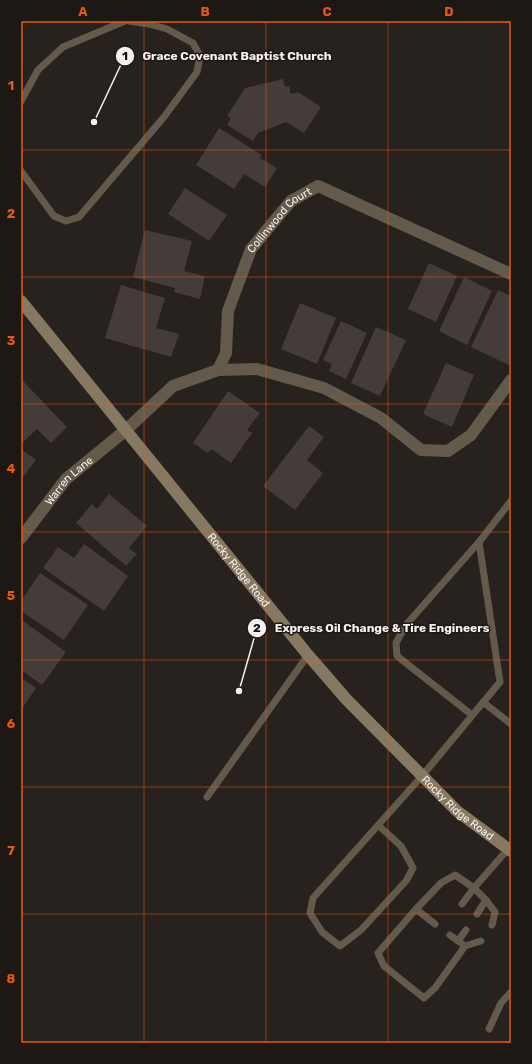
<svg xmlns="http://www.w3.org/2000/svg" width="532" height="1064" font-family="Rubik,sans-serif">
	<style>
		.building { fill: #433c3a }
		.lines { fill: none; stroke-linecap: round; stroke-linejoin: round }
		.lane { stroke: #635a4b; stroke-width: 7 }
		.street { stroke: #635a4b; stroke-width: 12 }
		.secondary { stroke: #877861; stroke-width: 12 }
		.grid { fill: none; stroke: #e8590c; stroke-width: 1; stroke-opacity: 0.55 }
		.labels { text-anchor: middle; stroke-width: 3; stroke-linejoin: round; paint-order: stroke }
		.street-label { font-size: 11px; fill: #f5f1ef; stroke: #1e1815 }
		.leader { fill: none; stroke: #f5f1ef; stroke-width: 1.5 }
		.callout-dot { fill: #f5f1ef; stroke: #1e1815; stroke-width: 1.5 }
		.mark-label { font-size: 12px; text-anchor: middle; font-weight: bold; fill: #111 }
		.callout-label { font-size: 12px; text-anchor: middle; font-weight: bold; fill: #f5f1ef; stroke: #1e1815; stroke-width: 3; stroke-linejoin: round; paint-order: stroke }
		.neatline { fill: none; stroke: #e8590c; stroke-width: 1.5 }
		.grid-label { font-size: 13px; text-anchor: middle; font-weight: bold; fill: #e8590c }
	</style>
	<rect width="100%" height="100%" fill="#27221e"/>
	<!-- building -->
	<path class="building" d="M283 79 285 87 289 86 291 94 298 92 321 107 304 133 286 122 258 133 253 141 227 125 231 118 227 116 245 88Z
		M219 128 262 155 260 158 277 168 265 187 244 174 234 189 196 165Z
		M185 188 227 215 209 241 168 214Z
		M145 230 192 241 184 271 205 276 200 299 174 292 175 288 133 277Z
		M429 263 457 276 436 322 408 309Z
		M464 277 492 291 467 345 439 331Z
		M121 285 165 298 156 328 179 334 171 357 105 338Z
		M498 290 511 296V310L509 314 511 315V360L509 365 471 347Z
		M300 303 336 318 317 364 281 349Z
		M341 321 367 333 346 379 329 371 332 364 323 360Z
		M376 327 406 340 380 396 351 383Z
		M446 363 474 375 452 427 423 414Z
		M21 379 67 427 51 443 37 429 23 442 21 439Z
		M228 391 260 413 247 430 252 433 231 463 211 449 208 453 193 443Z
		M309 426 324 437 307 460 323 473 295 510 263 486Z
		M21 449 36 460 23 477 21 476Z
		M109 494 147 526 129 548 137 554 126 566 76 523 92 504 97 509Z
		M84 544 128 576 104 611 43 568 58 547 74 558Z
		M40 573 88 605 64 640 21 611V601Z
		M23 621 66 652 42 685 21 670V624Z
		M21 678 36 688 21 710Z"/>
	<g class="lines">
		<!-- lane -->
		<path class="lane" d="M21 101 38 70 63 47 125 21
			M21 171 54 216 66 221 79 217 164 117 197 72 200 56 193 43 167 29 149 24 129 21
			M483 702 511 724
			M472 715 397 656 396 643 405 626 479 542
			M207 797 308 655
			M378 825 401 846 413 868 406 881 361 930 340 946 322 932 310 913 313 898 422 776 500 682 479 542 511 501
			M462 904 474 888 486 900 495 912 492 925
			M416 909 435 924
			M477 914 486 900
			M450 935 465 946 435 988 424 998 384 966 378 953 416 909 441 883 455 875 474 888 508 849
			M458 941 466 930
			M465 946 481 941
			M489 1029 501 1003 511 992"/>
		<!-- street -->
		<g class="street">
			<path id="s1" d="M218 370 226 353 228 311 251 249 291 201 318 186 511 274"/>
			<path id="s2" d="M21 538 66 479 126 430 173 386 218 370 257 369 324 388 381 418 421 450 448 451 471 435 511 380"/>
		</g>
		<!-- secondary -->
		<path class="secondary" id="s3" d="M21 301 308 655 347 700 457 811 511 851"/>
	</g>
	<!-- grid -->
	<path class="grid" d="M144 21V1043M266 21V1043M388 21V1043M21 150H511M21 277H511M21 404H511M21 532H511M21 660H511M21 787H511M21 914H511"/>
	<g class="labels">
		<!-- street labels -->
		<g class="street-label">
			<text dy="4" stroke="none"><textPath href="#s1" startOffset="168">Collinwood Court</textPath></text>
			<text dy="4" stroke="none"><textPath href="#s2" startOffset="75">Warren Lane</textPath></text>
			<text dy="4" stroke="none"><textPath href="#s3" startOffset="346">Rocky Ridge Road</textPath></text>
			<text dy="4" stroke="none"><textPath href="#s3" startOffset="670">Rocky Ridge Road</textPath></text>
		</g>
	</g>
	<!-- callouts -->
	<path class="leader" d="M94 122L125 56M239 691L257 628"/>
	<g class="callout-dot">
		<circle cx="94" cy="122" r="4"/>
		<circle cx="239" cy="691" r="4"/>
		<circle cx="125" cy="56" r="10"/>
		<circle cx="257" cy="628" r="10"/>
	</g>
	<g class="mark-label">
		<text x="125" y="60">1</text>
		<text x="257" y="632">2</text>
	</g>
	<g class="callout-label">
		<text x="237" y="60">Grace Covenant Baptist Church</text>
		<text x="382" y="632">Express Oil Change &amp; Tire Engineers</text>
	</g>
	<!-- border -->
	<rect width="532" height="1064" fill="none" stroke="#1e1815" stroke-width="44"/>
	<rect x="22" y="22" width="488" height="1020" class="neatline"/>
	<g class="grid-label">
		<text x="83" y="16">A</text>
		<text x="205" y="16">B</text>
		<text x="327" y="16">C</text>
		<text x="449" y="16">D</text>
		<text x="11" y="90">1</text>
		<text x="11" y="218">2</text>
		<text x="11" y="345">3</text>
		<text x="11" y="473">4</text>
		<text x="11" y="600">5</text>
		<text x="11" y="728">6</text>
		<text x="11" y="855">7</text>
		<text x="11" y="983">8</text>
	</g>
</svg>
